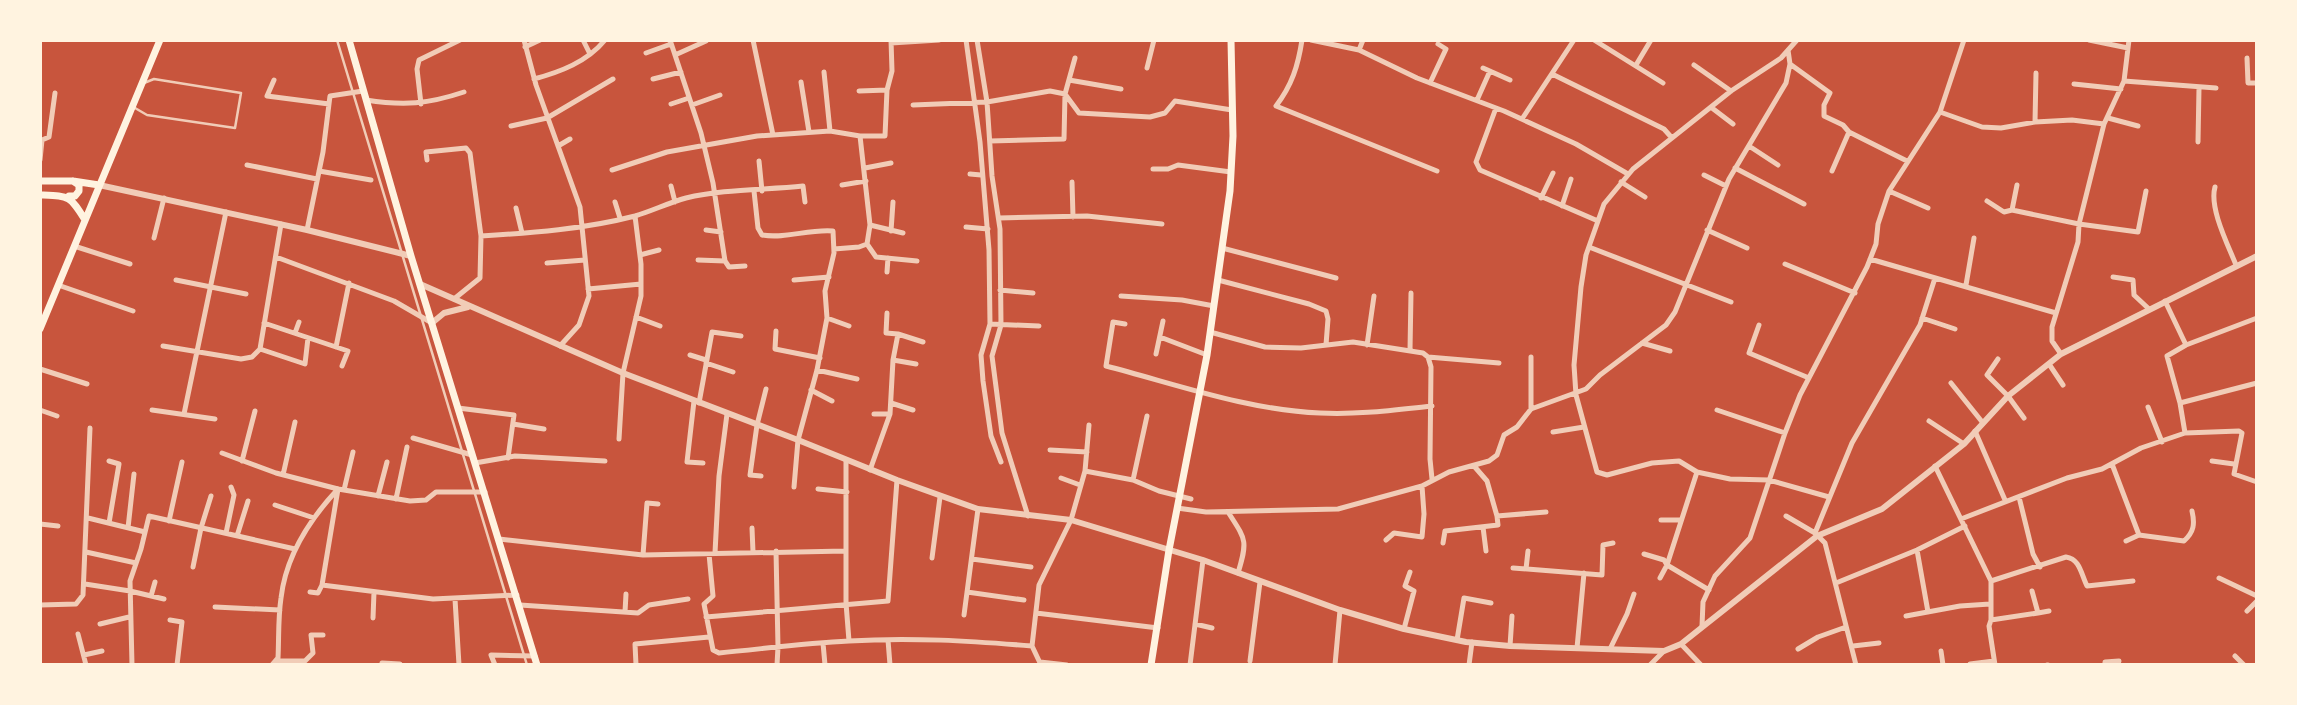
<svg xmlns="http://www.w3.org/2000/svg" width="2297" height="705" font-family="'DM Sans',sans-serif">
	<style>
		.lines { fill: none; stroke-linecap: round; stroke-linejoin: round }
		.service { stroke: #f1ccb7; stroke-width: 2.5 }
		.minor { stroke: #f1ccb7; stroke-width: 5 }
		.tertiary { stroke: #f1ccb7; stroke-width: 6 }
		.secondary { stroke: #fff3e0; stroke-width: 7 }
	</style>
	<rect width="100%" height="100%" fill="#c8553d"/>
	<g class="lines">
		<!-- service -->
		<path class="service" d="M337 40 527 665
			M135 108 147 115 235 128 241 93 154 79 144 83"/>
		<!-- minor -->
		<path class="minor" d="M524 40 536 85 580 207 589 296 579 325 560 346
			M583 40 590 54
			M670 40 701 133 713 183 725 261 729 267 745 266
			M753 40 773 135
			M966 40 980 142 989 250 990 324 981 355 983 381 991 436 1001 462
			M977 40 987 102 992 176 1000 229 1001 325 992 356 1002 433 1028 516
			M1302 40C1298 66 1292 85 1276 106L1437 171
			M1311 40 1359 50 1417 78 1504 111 1576 144 1628 174
			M1594 40 1663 83
			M1797 40 1781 58 1731 91 1633 169 1604 204 1586 255 1581 287 1574 365 1576 395 1597 472 1607 475 1652 463 1679 461 1697 472 1730 479 1769 480 1829 497
			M2089 40 2128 48
			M891 43 939 40
			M525 47 540 40
			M1359 50 1363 40
			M646 53 671 44
			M675 55 706 41
			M2247 58 2248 83H2257
			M1790 64 1830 93 1824 105V116L1843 125 1849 132 1907 161
			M1636 65 1651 40
			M1694 65 1731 91
			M1147 68 1154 40
			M1483 68 1510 80
			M824 72 830 131
			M1552 74 1664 129 1672 138
			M534 79C560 72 587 62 605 40
			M653 79 681 72
			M274 80 267 96 329 104
			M1069 80 1121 89
			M2124 81 2216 88
			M801 82 809 132
			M1430 83 1446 49 1438 44
			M2074 84 2121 89
			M859 91 887 90
			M1065 94 1079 113 1150 117 1165 113 1175 101 1232 110
			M366 100C404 106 428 104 464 92
			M1477 100 1490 71
			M421 104 417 69 419 60 460 40
			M671 104 689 98
			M692 105 720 95
			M913 105 987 102 1050 91 1065 94
			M1496 108 1476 162 1480 170 1598 221
			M1712 108 1733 124
			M1940 112 1982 127 2001 128 2035 122 2072 120 2104 124
			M2108 118 2138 126
			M1522 119 1574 40
			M2035 122 2036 73
			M511 126 547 118 613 79
			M990 141 1064 139 1065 94 1075 58
			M2198 142 2199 88
			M558 146 570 139
			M1749 146 1778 165
			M40 160 42 140 49 137 55 93
			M427 160 426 152 466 148 470 153 481 236 480 278 454 299
			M759 161 762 191
			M247 165 317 179
			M865 168 891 163
			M1735 168 1804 204
			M1153 169H1168L1178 165 1231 172
			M612 170 667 152 757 136 830 131 860 136H885L887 90 892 71 891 40
			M319 171 371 180
			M1832 171 1849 132
			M970 174 981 175
			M1704 175 1726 186
			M1072 182 1073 217
			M1621 182 1645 197
			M842 185 866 181
			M671 186 675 202
			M2215 187C2209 208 2228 245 2236 265
			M754 191 758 228 762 235C786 239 808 229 833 231L834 253 825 291 827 318 817 370 798 440 794 487
			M1889 191 1928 208
			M1541 198 1553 173
			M1987 201 2004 212 2012 210 2079 224 2138 232 2146 191
			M615 202 620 218
			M1562 206 1571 179
			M516 208 522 233
			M2012 210 2017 185
			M999 218 1087 216 1162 224
			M870 225 903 233
			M966 227 988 229
			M307 230 323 152 330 96 363 91
			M706 230 721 232
			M1707 230 1747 248
			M891 231 893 202
			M481 236C532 233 585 229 635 216 652 211 668 203 686 198 723 189 764 190 803 186L805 202
			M154 238 164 198
			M867 244 876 257 917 261
			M74 246 130 264
			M1589 247 1731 302
			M1222 248 1336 278
			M834 249 859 247 867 244 870 225 860 136
			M640 255 659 250
			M276 257 394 301 432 323
			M1870 259 2056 313
			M698 260 725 261
			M547 263 585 260
			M1785 264 1855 293
			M887 272 888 258
			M2113 277 2133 280 2134 295 2149 309
			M176 280 246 294
			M794 280 829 277
			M1218 280 1309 304 1326 311 1328 319 1326 345
			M58 285 133 311
			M1966 285 1974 238
			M588 289 641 284
			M1000 290 1033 293
			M1121 296 1182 300 1214 306
			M2165 301 2186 345 2167 356 2180 403 2185 433
			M887 313 886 333 898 334 923 342
			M636 317 660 326
			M827 318 849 326
			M1922 318 1955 329
			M264 323 348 351 342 366
			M990 324 1039 326
			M1125 324 1113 322 1106 366C1176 384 1247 410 1320 413 1357 415 1394 410 1432 406
			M1759 325 1749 353 1809 378
			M776 331 775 349 820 358
			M1210 332 1265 347 1301 348 1353 342 1423 353 1428 357 1431 367 1430 459 1432 479
			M295 333 299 322
			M1160 337 1207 355
			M1642 343 1670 351
			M1367 345 1374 296
			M2186 345 2257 318
			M163 346 241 359 252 357 260 349 281 224
			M336 347 349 283
			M260 349 305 364 308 338
			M1410 350 1411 293
			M1156 354 1163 321
			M2061 354 2052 341V327L2078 242 2079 224 2104 124 2124 81 2129 40
			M690 355 706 360
			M1428 357 1499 363
			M1998 359 1987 375 2008 396 2024 418
			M893 360 916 364
			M706 363 733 372
			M2049 364 2063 385
			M40 369 87 384
			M817 370 857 379
			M1951 383 1983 423
			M811 390 832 401
			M694 401 687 462 703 463
			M699 403 712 332 741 336
			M891 403 913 410
			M2180 403 2257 383
			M2148 407 2162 442
			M458 408 514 415 508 458
			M1531 409V357
			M40 410 57 416
			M152 410 215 419
			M1717 410 1785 433
			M184 414 226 212
			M874 414H890
			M1929 421 1964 444
			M513 424 544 429
			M1975 431 2005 500
			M1553 432 1584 427
			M413 438 472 455
			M619 439 623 373 641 296V264L635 216
			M1050 450 1087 452
			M222 453 276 473 338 489 410 501 426 500 436 492H485
			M846 460V603L849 641
			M109 461 119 464 109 523
			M242 461 255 411
			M2212 461 2234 464
			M475 463 515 456 605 461
			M2112 464 2139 535 2184 541C2194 532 2195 524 2192 511
			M1474 466 1487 481 1497 516 1546 512
			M1935 466 1991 581V620L1989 626 1995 665
			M870 470 890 414 893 360 898 334
			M1085 471 1089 425
			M283 475 295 422
			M761 476 750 475 757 425 766 389
			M1061 478 1080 485
			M1133 480 1147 416
			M338 489 322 585 433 599 517 595
			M818 489 847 492
			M344 490 353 452
			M378 496 387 462
			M2019 497 2033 554 2040 567
			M396 499 407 447
			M275 505 314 518
			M1177 508 1206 512 1338 509 1422 486 1449 472 1489 461 1497 455 1504 435 1517 427 1531 409 1586 389 1600 375 1666 325 1675 312 1729 179 1786 83 1790 64 1788 50
			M1228 512C1246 540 1248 540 1238 573
			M1786 516 1815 533
			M88 518 145 532
			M1961 519 2067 478 2102 469 2141 448 2185 433 2239 431 2242 433 2234 474 2257 482
			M1661 520H1681
			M169 521 182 462
			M40 524 58 526
			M1483 527 1486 551
			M128 528 134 474
			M752 528 753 552
			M226 533 234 495 231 487
			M237 536 248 501
			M499 539 643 555 845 551
			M1386 540 1394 533 1422 537 1424 514 1422 486
			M2126 541 2139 535
			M1443 543 1445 531 1498 525 1497 516
			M1917 550 1928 612
			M776 551 778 647 777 665
			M86 552 136 563
			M715 553 719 476 727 414
			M709 554 713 596 704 604 713 650 719 653C762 649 805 643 849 641 910 637 971 641 1032 646
			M1644 554 1664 560 1667 565 1709 590
			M643 555 647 503 658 504
			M932 558 940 497
			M972 559 1031 567
			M193 567 201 528 211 496
			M1513 568 1602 575 1603 545 1613 543
			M1526 569 1528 551
			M1660 578 1667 565 1697 472
			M2219 578 2257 596
			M1991 581 2066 557C2080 559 2081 574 2087 586L2133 581
			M1836 583 1917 550 1965 526
			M85 584 130 591 164 599
			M310 592 318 593 322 585
			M967 592 1024 600
			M151 596 155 582
			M455 599 459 665
			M40 605 76 604 83 595 90 428
			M520 605 638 613 649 605 688 599
			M215 607 280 610
			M2247 611 2257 601
			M625 612 626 594
			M1036 613 1158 628
			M2038 613 2049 611
			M964 615 978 509
			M1906 616 1960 606 1990 604
			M706 617 888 601 897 480
			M373 618 374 592
			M170 620 182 622 177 665
			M1991 620 2038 613 2032 591
			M100 624 129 617
			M1195 624 1212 628
			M1702 626 1703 602 1715 576 1750 538 1785 433 1800 395 1867 267 1876 244 1878 224 1889 191 1940 112 1964 40
			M1404 629 1414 591 1405 586 1410 572
			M78 634 86 665
			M888 640 890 665
			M1457 640 1464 598 1491 603
			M823 643 825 665
			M1681 644 1701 665
			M1510 646 1512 616
			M1853 646 1879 643
			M1577 648 1584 573
			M1610 649 1627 614 1634 594
			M1798 649 1818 637 1846 627
			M1941 651 1943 665
			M84 655 102 651
			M2235 656 2244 665
			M276 661H305L313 653 311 635H323
			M1250 661 1260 582
			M1040 662 1067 665
			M1970 664 1994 661
			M132 665 130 581 141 549 149 516 295 549
			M272 665 278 658C279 638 278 618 281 598 286 555 309 520 338 489
			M382 665V663L400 664
			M495 665 491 655 535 656
			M636 665 635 644 709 637
			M1041 665 1032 646 1039 585 1071 520 1085 471 1133 480 1159 491 1191 499
			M1190 665 1203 560
			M1335 665 1340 610
			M1469 665 1472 642
			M1650 665 1664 651
			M1856 665 1825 543 1815 533 1852 443 1920 325 1935 278
			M2047 665H2048
			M2105 665V662L2119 661"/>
		<!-- tertiary -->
		<path class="tertiary" d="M99 185 307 230 411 256
			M420 284 623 373 798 440 897 480 978 509 1071 520 1203 560 1340 610 1404 629 1466 642 1510 646 1664 651 1681 644 1817 536 1882 509 1964 444 2008 396 2061 354 2257 256
			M432 323 444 313 468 307"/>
		<!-- secondary -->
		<path class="secondary" d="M349 40 411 256 537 665
			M40 181H73L99 185
			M40 195C69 196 70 195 85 220
			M69 196H75L79 191V185L73 181
			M40 329 160 40
			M1151 665 1169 550 1207 355 1230 191 1233 136 1231 40"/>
	</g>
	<!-- border -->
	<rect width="2297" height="705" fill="none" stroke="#fff3e0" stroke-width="84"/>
</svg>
